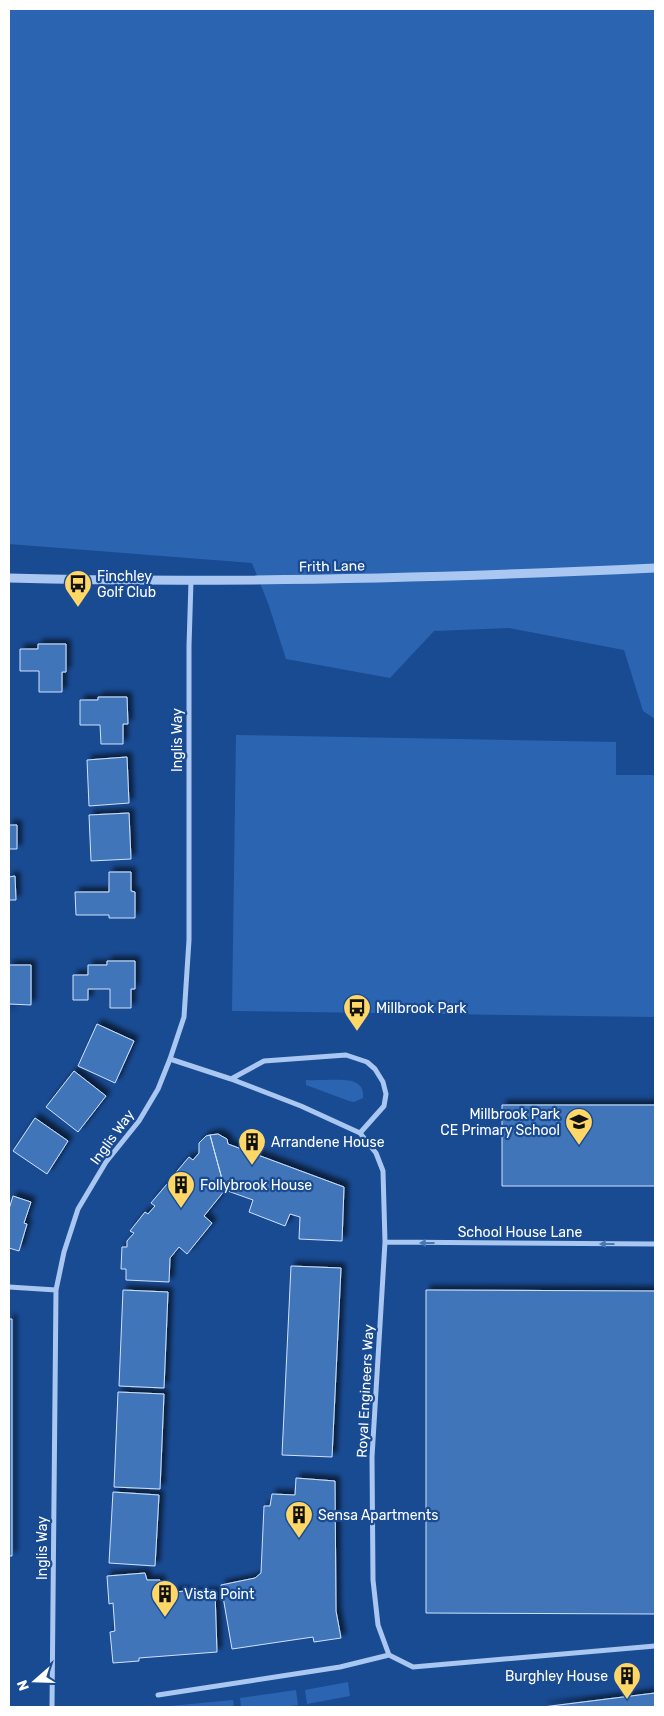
<svg xmlns="http://www.w3.org/2000/svg" width="664" height="1716" font-family="Rubik,sans-serif">
	<style>
		.green { fill: #2b64b1 }
		.building { fill: #4174ba; stroke: #cfe2fb; filter: url(#shadow) }
		.lines { fill: none; stroke-linecap: round; stroke-linejoin: round }
		.minor { stroke: #a9c7f0; stroke-width: 5 }
		.tertiary { stroke: #a9c7f0; stroke-width: 9 }
		.oneway { fill: #4b76b4 }
		.labels { text-anchor: middle; stroke-width: 4.5; stroke-linejoin: round; paint-order: stroke }
		.street-label { font-size: 14px; fill: #fff; stroke: #194b93 }
		.poi-label { font-size: 14px; fill: #fff; stroke: #194b93; text-anchor: start }
	</style>
	<defs>
		<filter id="shadow"><feDropShadow dx="4.5" dy="-4.5" stdDeviation="2.5" flood-color="#0009"/></filter>
	</defs>
	<rect width="100%" height="100%" fill="#194b93"/>
	<!-- green -->
	<path class="green" d="M9 9H655V719L643 711 624 650 509 628 434 631 390 678 286 659 268 603 252 563 9 544Z
		M236 735 616 742V775H655V1017L232 1011Z
		M306 1080C318 1081 345 1078 354 1082 361 1084 364 1091 363 1098L354 1102 349 1101 306 1085Z
		M348 1682 350 1696 307 1704 305 1690Z
		M296 1690 298 1705 283 1707H241L240 1698Z
		M233 1700 234 1707H159Z"/>
	<!-- building -->
	<path class="building" d="M38 644H66V672H62V692H39V671H20V649H38Z
		M98 697H127L128 724H123V744H101L100 725H80V700H98Z
		M127 757 129 803 89 806 87 760Z
		M129 813 131 859 91 861 89 815Z
		M9 825H17V849H9Z
		M109 872H131V891L135 892V918H109V915H76L75 892H109Z
		M15 876 16 900H9V877Z
		M107 961H135V989H131V1008H110V989H88V1000H73V975H88V965H107Z
		M9 965H31V1005L9 1004V1015Z
		M97 1024 134 1041 115 1083 78 1066Z
		M74 1071 106 1096 78 1132 46 1107Z
		M502 1105H655V1186H502Z
		M35 1118 68 1141 47 1174 13 1151Z
		M218 1134 227 1139 228 1144 344 1187 342 1241 299 1239 300 1217 290 1214 285 1226 249 1212 253 1200 225 1190 210 1135Z
		M210 1135 225 1190 204 1216 212 1223 187 1254 179 1247 170 1258 169 1282 126 1280V1269H121L122 1247H127V1241L134 1233 130 1231 145 1212 148 1214 155 1206 151 1203 167 1184 170 1187 177 1179 173 1176 189 1157 193 1160 199 1153V1143L206 1136Z
		M13 1196 31 1202 24 1223 27 1224 19 1251 9 1248V1209Z
		M291 1266 341 1268 332 1457 282 1455Z
		M123 1290 168 1292 164 1388 119 1386Z
		M426 1290 655 1291V1614L426 1613Z
		M9 1319H12V1556H9Z
		M118 1392 164 1394 160 1489 114 1487Z
		M296 1478 335 1481 336 1611 341 1638 314 1642 313 1637 232 1649 221 1585 255 1578 261 1573 264 1506H270L272 1494 295 1495Z
		M113 1492 159 1495 155 1566 109 1563Z
		M145 1573 147 1580H160L162 1598 174 1597 173 1592 186 1591 188 1594 215 1592 217 1652 139 1658V1661L113 1663 110 1632 115 1631 113 1603 109 1604 107 1576Z
		M655 1693V1707H543Z"/>
	<g class="lines">
		<!-- minor -->
		<path class="minor" d="M170 1059 231 1079 301 1106 360 1133 376 1153 383 1171 385 1242 372 1457 373 1580 378 1625 389 1655 413 1667 655 1646
			M231 1079 264 1061 346 1055 367 1062 375 1069 383 1082 386 1094 384 1106 360 1133
			M385 1242 655 1244
			M9 1287 56 1290
			M158 1695 340 1667 389 1655
			M52 1707 56 1290 64 1252 78 1209 106 1162 139 1121 158 1089 170 1059 184 1017 189 940V646L191 581"/>
		<!-- tertiary -->
		<path class="tertiary" d="M9 578C224 584 440 578 655 568"/>
	</g>
	<!-- one-way arrows -->
	<defs><path id="oneway-solid" d="M-6-.8H1V-3.2L6.5 0L1 3.2V.8H-6Z" transform="scale(1.25)"/></defs>
	<g class="oneway">
		<use href="#oneway-solid" transform="translate(427 1243) rotate(-180)"/>
		<use href="#oneway-solid" transform="translate(607 1244) rotate(-180)"/>
	</g>
	<!-- icons -->
	<defs>
		<symbol id="bus-pin" viewBox="-11 -11 22 30"><path d="M0 17L-7.5 6A9.5 9.5 0 1 1 7.5 6Z" fill="#ffd767" stroke="#194b93"/><path d="M-5-6H5V4H4V6H2V4H-2V6H-4V4H-5ZM-3.5-4V0h7V-4ZM-3.5 1.2v1.5H-2V1.2ZM2 1.2v1.5H3.5V1.2Z" fill="#111"/></symbol>
		<symbol id="school-pin" viewBox="-11 -11 22 30"><path d="M0 17L-7.5 6A9.5 9.5 0 1 1 7.5 6Z" fill="#ffd767" stroke="#194b93"/><path d="M0-5L7-2L0 1L-7-2ZM-4 1L0 2.5L4 1V4Q0 6-4 4Z" fill="#111"/></symbol>
		<symbol id="building-pin" viewBox="-11 -11 22 30"><path d="M0 17L-7.5 6A9.5 9.5 0 1 1 7.5 6Z" fill="#ffd767" stroke="#194b93"/><path d="M-4-6H4V6H1V3H-1V6H-4ZM-2.5-4.3h1.7v1.8h-1.7ZM.8-4.3h1.7v1.8H.8ZM-2.5-1h1.7V.8h-1.7ZM.8-1h1.7V.8H.8Z" fill="#111"/></symbol>
	</defs>
	<g fill-rule="evenodd">
		<use href="#bus-pin" x="62" y="568" width="32" height="43"/>
		<use href="#bus-pin" x="341" y="992" width="32" height="43"/>
		<use href="#school-pin" x="563" y="1106" width="32" height="43"/>
		<use href="#building-pin" x="236" y="1126" width="32" height="43"/>
		<use href="#building-pin" x="165" y="1169" width="32" height="43"/>
		<use href="#building-pin" x="283" y="1499" width="32" height="43"/>
		<use href="#building-pin" x="149" y="1578" width="32" height="43"/>
		<use href="#building-pin" x="611" y="1660" width="32" height="43"/>
	</g>
	<g class="labels">
		<!-- street labels -->
		<g class="street-label">
			<text transform="translate(332 566) rotate(-1)" y="5">Frith Lane</text>
			<text transform="translate(177 740) rotate(-90)" y="5">Inglis Way</text>
			<text transform="translate(112 1137) rotate(-54)" y="5">Inglis Way</text>
			<text x="520" y="1237">School House Lane</text>
			<text transform="translate(365 1391) rotate(-87)" y="5">Royal Engineers Way</text>
			<text transform="translate(42 1548) rotate(-90)" y="5">Inglis Way</text>
		</g>
		<!-- poi labels -->
		<g class="poi-label">
			<text x="97" y="581">Finchley<tspan x="97" dy="16">Golf Club</tspan></text>
			<text x="376" y="1013">Millbrook Park</text>
			<text x="560" y="1119" text-anchor="end">Millbrook Park<tspan x="560" dy="16">CE Primary School</tspan></text>
			<text x="271" y="1147">Arrandene House</text>
			<text x="200" y="1190">Follybrook House</text>
			<text x="318" y="1520">Sensa Apartments</text>
			<text x="184" y="1599">Vista Point</text>
			<text x="608" y="1681" text-anchor="end">Burghley House</text>
		</g>
	</g>
	<!-- border -->
	<rect width="664" height="1716" fill="none" stroke="#ffffff" stroke-width="20"/>
	<!-- north arrow -->
	<g transform="translate(35 1681) rotate(250)" stroke="#194b93" stroke-width="4" paint-order="stroke">
	<path d="M0-4L9 19L0 12L-9 19Z" fill="#ffffff"/>
	<text y="-8" font-size="14" font-weight="bold" text-anchor="middle" fill="#ffffff">N</text>
	</g>
</svg>
